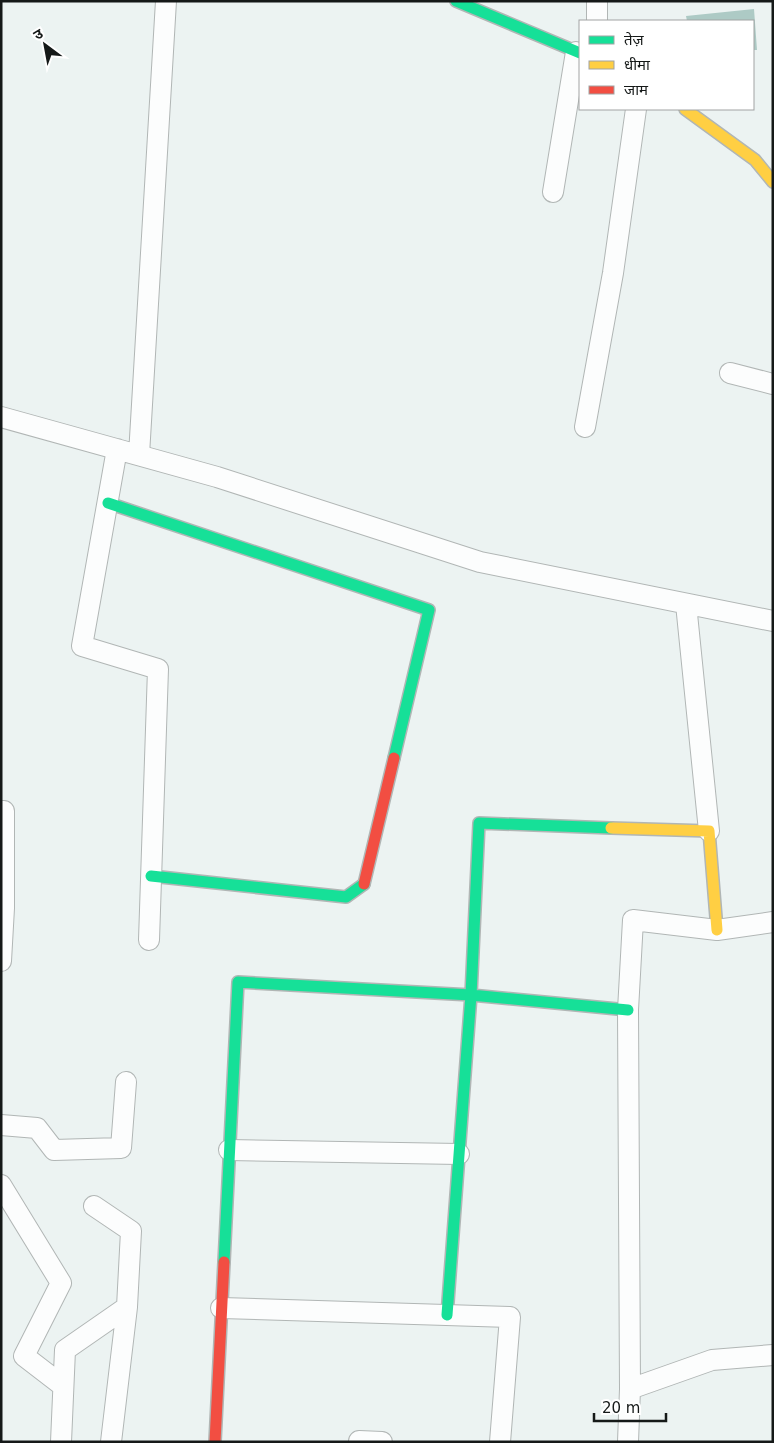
<svg xmlns="http://www.w3.org/2000/svg" width="774" height="1443" font-family="'DejaVu Sans','Noto Sans Devanagari',sans-serif">
	<style>
		.building { fill: #adcac5 }
		.lines { fill: none; stroke-linecap: round; stroke-linejoin: round }
		.street-casing { stroke: #b1b6b5; stroke-width: 22 }
		.fast-casing { stroke: #b1b6b5; stroke-width: 14 }
		.slow-casing { stroke: #b1b6b5; stroke-width: 14 }
		.jam-casing { stroke: #b1b6b5; stroke-width: 14 }
		.street { stroke: #fcfdfd; stroke-width: 20 }
		.fast { stroke: #16e098; stroke-width: 11 }
		.slow { stroke: #ffcf43; stroke-width: 11 }
		.jam { stroke: #f24e42; stroke-width: 11 }
	</style>
	<rect width="100%" height="100%" fill="#ecf3f2"/>
	<!-- building -->
	<path class="building" d="M754 9 757 50H753V21H687L686 16Z"/>
	<g class="lines">
		<defs>
			<path id="street" d="M597 1V21
				M553 192 576 52
				M730 373 773 384
				M1 417 217 477 480 562 773 621
				M585 427 613 273 636 109
				M117 449 82 646 158 669 149 940
				M139 455 166 1
				M686 604 709 831
				M1 811H4V908L1 961
				M1 1125 37 1128 54 1150 121 1148 126 1082
				M229 1150 459 1154
				M1 1185 61 1283 24 1356 63 1386
				M94 1206 131 1231 127 1307 111 1442
				M221 1308 510 1317 500 1442
				M630 1389 712 1360 773 1355
				M61 1442 65 1350 127 1307
				M359 1442V1441L382 1442
				M628 1442 630 1389 628 1010 633 920 717 930 773 922"/>
			<path id="fast" d="M456 1 580 53
				M108 503 429 610 394 758
				M151 876 346 897 364 884
				M224 1262 238 982 471 995 628 1010
				M447 1315 471 995 479 823 611 828"/>
			<path id="slow" d="M685 109 755 160 773 182
				M611 828 709 831 717 930"/>
			<path id="jam" d="M364 884 394 758
				M215 1442 224 1262"/>
		</defs>
		<!-- street casing -->
		<use href="#street" class="street-casing"/>
		<!-- fast casing -->
		<use href="#fast" class="fast-casing"/>
		<!-- slow casing -->
		<use href="#slow" class="slow-casing"/>
		<!-- jam casing -->
		<use href="#jam" class="jam-casing"/>
		<!-- street -->
		<use href="#street" class="street"/>
		<!-- fast -->
		<use href="#fast" class="fast"/>
		<!-- slow -->
		<use href="#slow" class="slow"/>
		<!-- jam -->
		<use href="#jam" class="jam"/>
	</g>
	<!-- border -->
	<rect width="774" height="1443" fill="none" stroke="#151918" stroke-width="5"/>
	<!-- legend -->
	<rect x="579" y="20" width="175" height="90" fill="#ffffff" stroke="#a1a3a3"/>
	<rect x="589" y="36" width="25" height="8" fill="#16e098" stroke="#a1a3a3"/>
	<text x="624" y="45" font-size="15" fill="#151918">तेज़</text>
	<rect x="589" y="61" width="25" height="8" fill="#ffcf43" stroke="#a1a3a3"/>
	<text x="624" y="70" font-size="15" fill="#151918">धीमा</text>
	<rect x="589" y="86" width="25" height="8" fill="#f24e42" stroke="#a1a3a3"/>
	<text x="624" y="95" font-size="15" fill="#151918">जाम</text>
	<!-- north arrow -->
	<g transform="translate(45 45) rotate(328)" stroke="#ffffff" stroke-width="4" paint-order="stroke">
	<path d="M0-4L9 19L0 12L-9 19Z" fill="#151918"/>
	<text y="-8" font-size="14" font-weight="bold" text-anchor="middle" fill="#151918">उ</text>
	</g>
	<!-- scale -->
	<path d="M594 1413v8h72v-8" fill="none" stroke="#151918" stroke-width="2.5"/>
	<text x="602" y="1413" font-size="15" fill="#151918" stroke="#ffffff" stroke-width="4" paint-order="stroke">20 m</text>
</svg>
